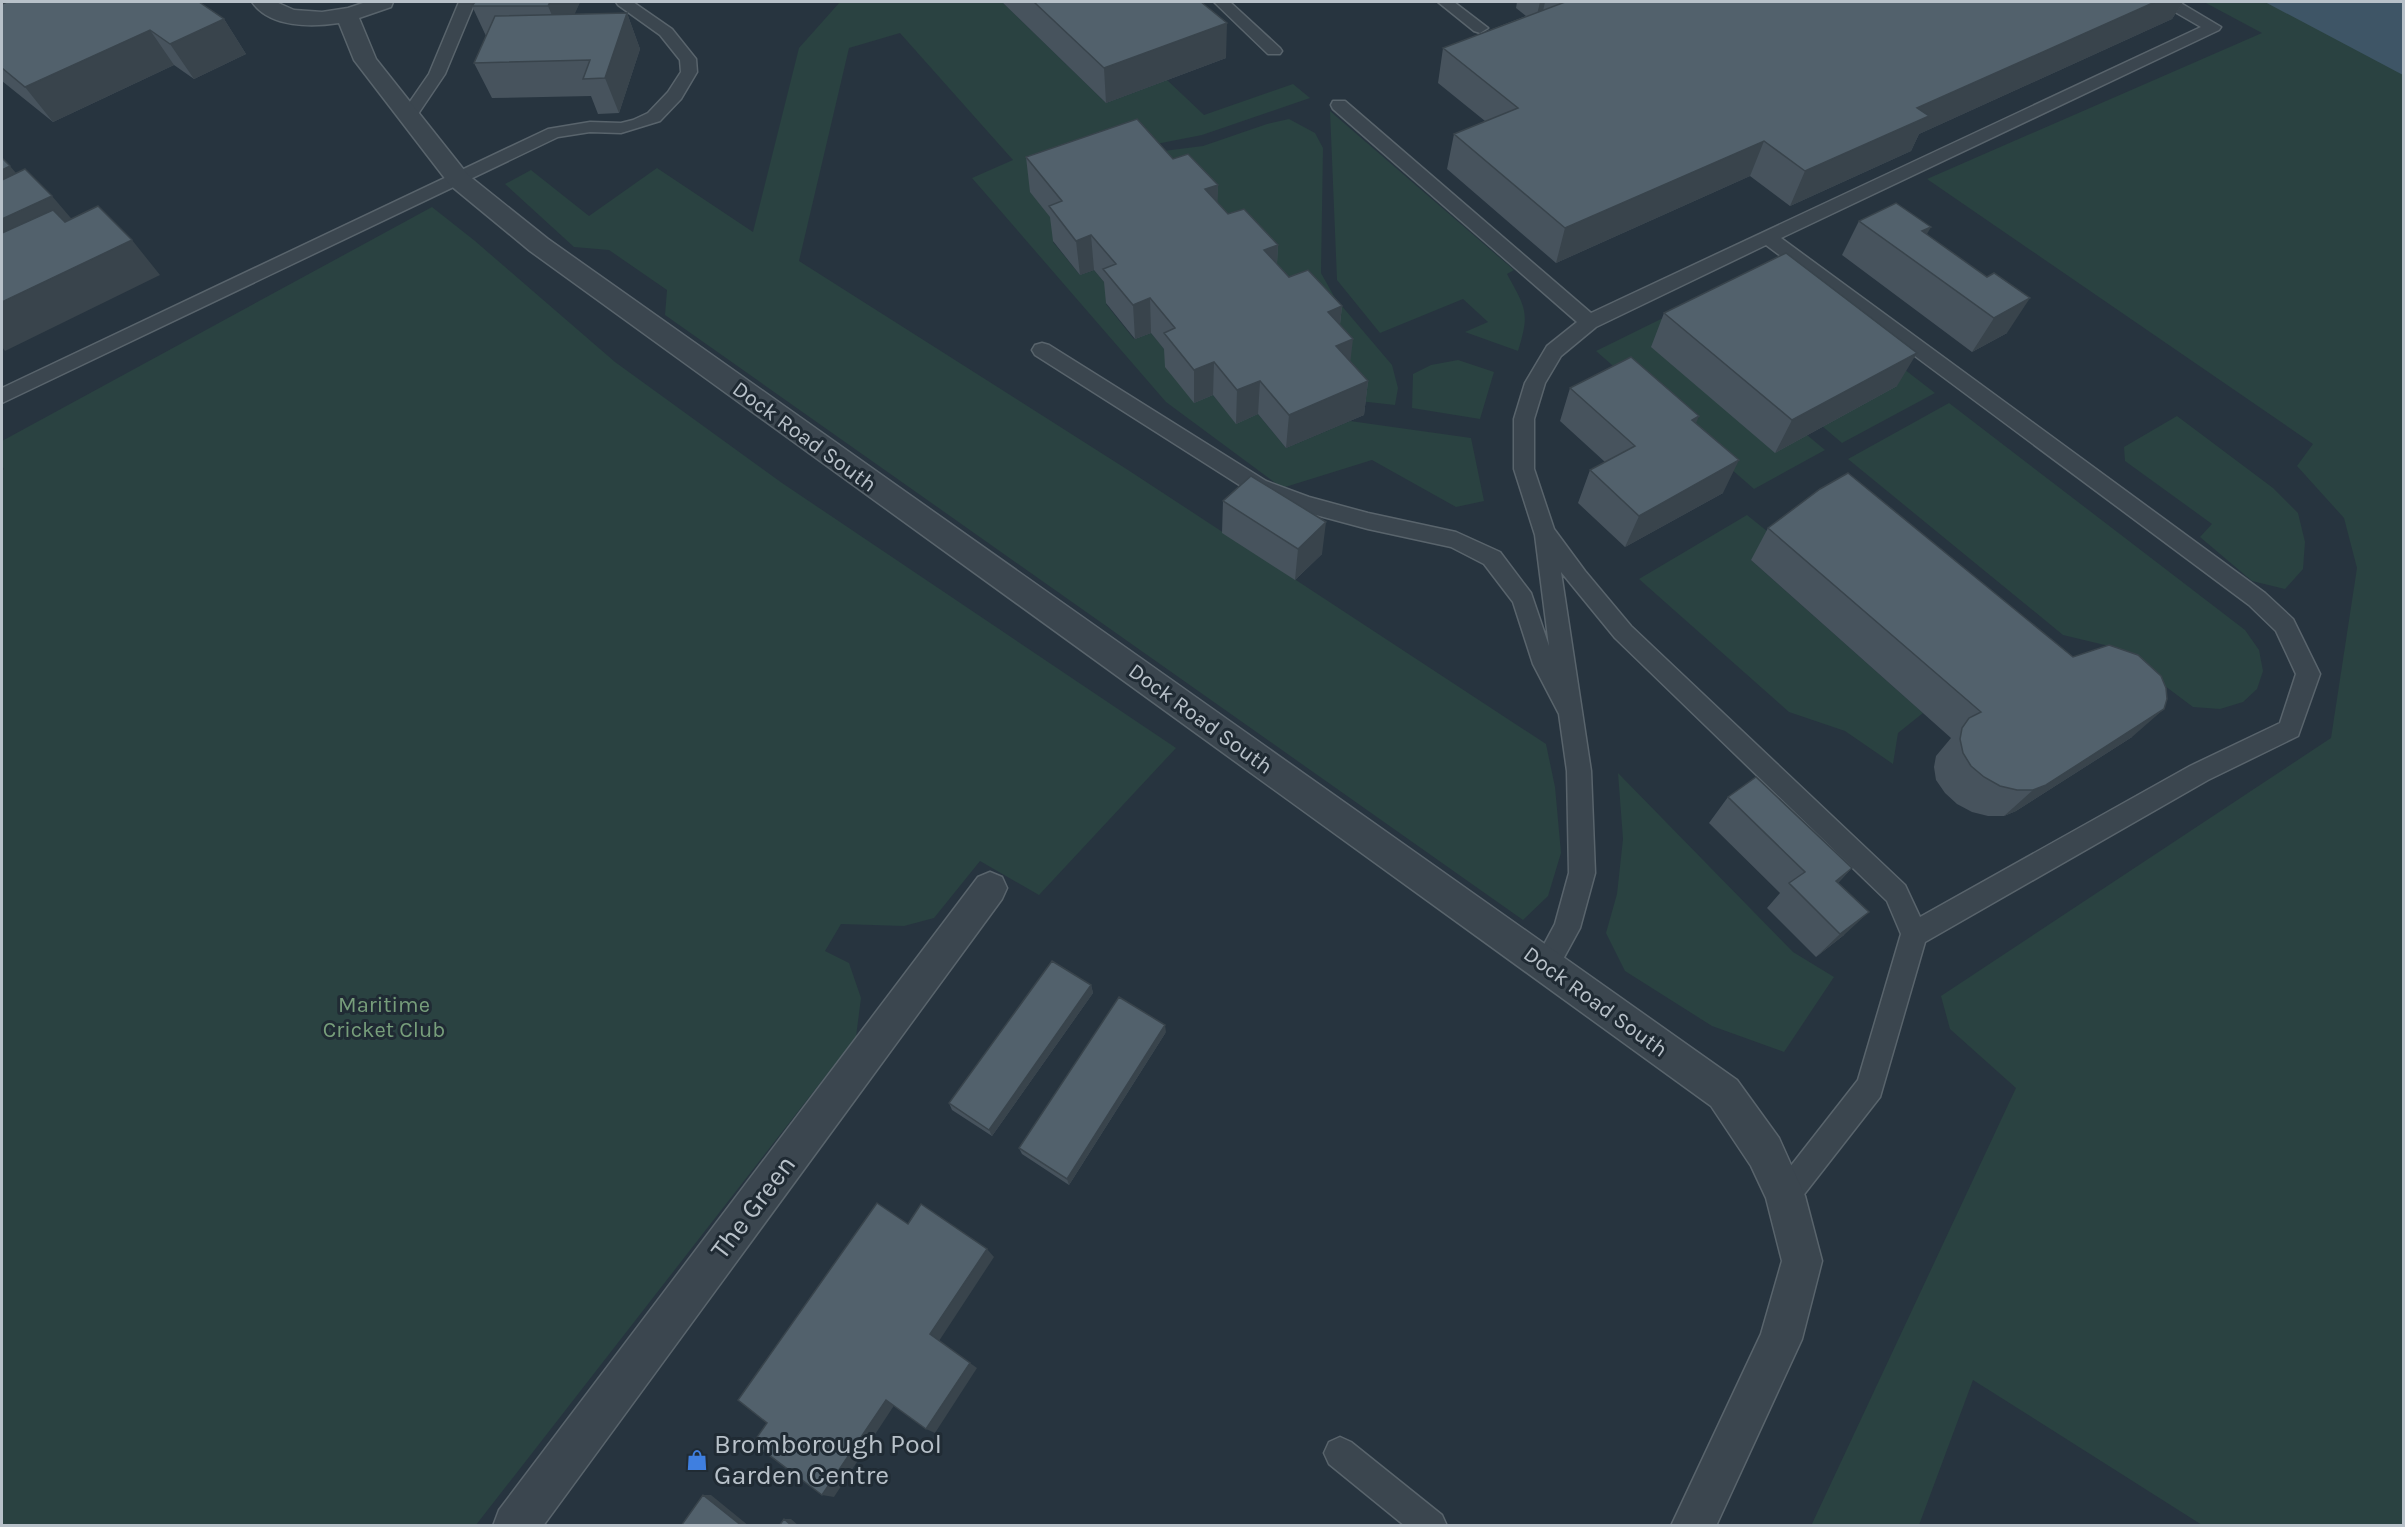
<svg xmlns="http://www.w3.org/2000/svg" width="2405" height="1527" font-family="Karla,sans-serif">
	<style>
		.green { fill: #2a4241 }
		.water { fill: #3e5566 }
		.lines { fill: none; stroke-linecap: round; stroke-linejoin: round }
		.service-casing { stroke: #59646c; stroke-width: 3 }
		.minor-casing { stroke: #59646c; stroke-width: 3 }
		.service { fill: #3b464f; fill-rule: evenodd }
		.minor { fill: #3b464f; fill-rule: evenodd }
		.wall { fill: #47535d }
		.shaded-wall { fill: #39444c }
		.building { fill: #52616c; stroke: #39444c; stroke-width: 1.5 }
		.labels { text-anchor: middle; stroke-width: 6; stroke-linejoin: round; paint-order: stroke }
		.street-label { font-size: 22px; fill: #b8c1c9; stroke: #202b34 }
		.park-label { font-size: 22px; fill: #779e7b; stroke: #202b34 }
		.near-street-label { font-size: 27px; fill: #b8c1c9; stroke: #202b34 }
		.near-poi-label { font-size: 27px; fill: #b8c1c9; stroke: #202b34; text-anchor: start }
	</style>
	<rect width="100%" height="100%" fill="#27343f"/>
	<!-- green -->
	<path class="green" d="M840 2H1002L1106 103 1167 80 1204 115 1293 84 1310 98 1202 135 1146 146 1140 154 1203 146 1267 124 1289 119 1315 133 1323 148 1321 273 1335 298 1392 365 1398 388 1395 405 1350 400 1066 236 1053 242 1080 275 1094 270 1118 299 1106 304 1134 339 1151 333 1175 362 1213 395 1236 423 1258 414 1286 448 1350 421 1471 438 1484 501 1456 507 1372 460 1282 488 1166 402 972 178 1013 160 900 33 849 48 799 261 1128 470 1546 744 1555 787 1561 853 1548 896 1523 920 665 315 667 290 609 250 574 247 505 184 531 170 589 216 657 168 753 232 799 48Z
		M2204 2H2403V1525H2202L1973 1380 1919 1525 1811 1526 2016 1088 1950 1029 1941 996 2331 738 2357 568 2344 518 2297 466 2313 444 1927 179 2262 33Z
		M1330 111 1514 270 1507 274C1526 309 1530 312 1518 351L1465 332 1488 322 1463 299 1380 333 1337 280Z
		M432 207 475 241 615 362 782 483 1176 748 1039 895 980 861 934 918 904 926 841 924 825 951 849 963 861 998 856 1037 476 1525H2V471L4 469 2 466V441Z
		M1772 267 1935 393 1842 443 1822 426Z
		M1663 318 1774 452 1807 435 1825 450 1754 489 1596 351Z
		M1458 360 1494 372 1480 419 1412 408 1413 374 1431 365Z
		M1949 403 2245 630 2259 650 2263 671 2257 689 2243 702 2220 709 2193 707 2113 647 2063 635 1848 459Z
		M2177 416 2273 488 2298 513 2305 542 2303 569 2285 589 2252 581 2200 537 2212 524 2125 461 2124 447Z
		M1747 515 1778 540 1751 560 1923 713 1898 733 1893 764 1845 731 1789 712 1639 579Z
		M1618 773 1793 952 1834 977 1784 1052 1712 1026 1625 971 1606 933 1617 894 1623 839Z"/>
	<!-- water -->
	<path class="water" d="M2265 2H2403V75Z"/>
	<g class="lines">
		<defs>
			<path id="service" d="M459 2H475L445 74 414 120H402L400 116 429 74Z
				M616 2H633L672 29 696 59 697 72 681 99 660 121 621 133 590 132 558 137 2 403V388L548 129 590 122 621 123 633 120 648 113 668 92 681 72 680 60 660 35 618 5Z
				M1214 2H1230L1280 48 1282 51 1280 54H1268Z
				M1438 2H1454L1488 28 1480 33 1474 31Z
				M2161 2H2179L2221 27 2219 30 1781 238 2265 593 2293 619 2320 674 2298 736 2208 780 1925 942 1880 1097 1795 1206 1785 1210 1775 1206 1771 1196 1775 1186 1858 1080 1901 934 1887 901 1615 638 1561 572 1591 771 1595 873 1580 928 1555 974 1546 977 1537 974 1533 965 1555 924 1569 873 1567 771 1559 714 1533 664 1513 602 1484 564 1451 547 1368 529 1305 512 1252 493 1035 355 1032 350 1035 345 1042 343 1049 345 1266 481 1309 497 1368 513 1456 532 1500 552 1531 593 1549 646 1535 535 1514 469V419L1525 383 1547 346 1577 322 1333 109 1331 105 1333 101H1345L1591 313 2201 27 2163 5ZM1766 245 2249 605 2276 631 2296 674 2280 723 2190 766 1920 917 1905 885 1631 626 1585 571 1554 529 1534 469V419L1545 383 1561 356 1596 327Z
				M1340 1437 1351 1442 1442 1515 1447 1526H1405L1329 1464 1324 1453 1329 1442Z"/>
			<path id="minor" d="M252 2H276L294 10 322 12 348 8 366 2H393L391 7 359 18 376 59 468 175 548 239 1737 1080 1779 1138 1805 1196 1822 1261 1802 1339 1716 1526H1671L1761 1334 1782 1261 1766 1198 1751 1166 1711 1106 530 251 450 185 354 60 339 23C312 27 270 28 252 2Z
				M990 872 1002 877 1007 888 1002 899 543 1526H493L499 1510 978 877Z"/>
		</defs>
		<!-- service casing -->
		<use href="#service" class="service-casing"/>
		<!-- minor casing -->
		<use href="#minor" class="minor-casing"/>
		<!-- service -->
		<use href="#service" class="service"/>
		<!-- minor -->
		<use href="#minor" class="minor"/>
	</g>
	<!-- wall -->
	<path class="wall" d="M475 2H580L574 14 627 13 640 49 619 113 598 114 591 96 492 98 474 63 486 36 472 6Z
		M1002 2H1201L1226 58 1106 103Z
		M1517 2H2183L2172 19 1919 134 1911 151 1790 206 1750 176 1556 263 1447 169 1454 134 1485 121 1438 83 1443 48 1526 16 1516 8Z
		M2 4 224 19 246 54 194 79 174 65 53 122 2 81Z
		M1026 157 1173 159 1218 185 1217 202 1228 214 1278 245 1277 264 1289 277 1342 306 1340 325 1350 362 1368 381 1364 415 1286 448 1258 414 1236 424 1213 395 1194 403 1165 367 1164 349 1151 333 1135 339 1106 303 1104 282 1094 270 1080 275 1053 241 1050 217 1030 192Z
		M1859 221 1927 234 2007 333 1972 352 1842 255Z
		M1664 313 1897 386 1775 453 1651 347Z
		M1570 388 1696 423 1723 493 1625 547 1578 503 1590 470 1605 462 1560 421Z
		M1223 501 1322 554 1295 580 1222 533Z
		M1768 528 2073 657 2132 737 2016 811 2004 816H1988L1972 812 1957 804 1945 793 1936 780 1934 767 1936 756 1951 738 1751 560Z
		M1728 797 1852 868 1838 883 1844 935 1816 957 1767 908 1780 893 1709 823Z
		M1091 985 1093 993 992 1136 952 1110 949 1103Z
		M1166 1032 1069 1185 1022 1154 1019 1148Z"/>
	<!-- shaded-wall -->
	<path class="shaded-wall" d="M550 2H580L563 41 548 6Z
		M1540 2H1545L1541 20 1535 23Z
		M2155 2H2183L2172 19 1919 134 1911 151 1790 206 1805 171 1917 108Z
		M627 13 640 49 619 113 605 78Z
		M224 19 246 54 194 79 170 44Z
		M1227 23 1226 58 1106 103 1104 68Z
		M150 30 174 65 53 122 25 87Z
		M1764 141 1750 176 1556 263 1565 228Z
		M10 166 40 201 2 219V170Z
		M1218 185 1217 220 1205 189Z
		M52 196 82 231 2 269V219Z
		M1931 227 1913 259 1922 231Z
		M1091 235 1094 270 1080 275 1076 241Z
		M132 240 160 275 5 351 2 347V302Z
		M1278 245 1276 279 1264 250Z
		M1150 298 1151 333 1135 339 1133 305Z
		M2030 298 2007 333 1972 352 1994 318Z
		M1342 306 1338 340 1328 312Z
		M1353 339 1349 373 1336 346Z
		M1917 353 1897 386 1775 453 1792 420Z
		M1214 362 1213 395 1194 403V370Z
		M1260 381 1258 414 1236 424 1237 390Z
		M1368 381 1364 415 1286 448 1289 415Z
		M1699 416 1685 449 1692 420Z
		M1739 460 1723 493 1625 547 1639 516Z
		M1326 522 1322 554 1295 580 1298 549Z
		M2164 709 2132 737 2016 811 2004 816 2033 790Z
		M1852 868 1828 893 1836 881Z
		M1869 912 1844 935 1816 957 1840 934Z
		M1091 985 1093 993 992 1136 989 1130Z
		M1165 1025 1166 1032 1069 1185 1067 1179Z
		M987 1249 994 1257 939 1341 930 1334Z
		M970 1363 977 1368 935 1433 926 1429Z
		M886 1400 895 1404 834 1497 822 1495Z
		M703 1495H711L749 1526H742Z
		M784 1519H791L799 1526H792Z"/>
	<!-- building -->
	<path class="building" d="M7 2H199L224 19 170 44 150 30 25 87 2 68V4Z
		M475 2H550L548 6H472Z
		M1034 2H1201L1227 23 1104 68Z
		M1565 2H2155L1917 108 1929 116 1805 171 1764 141 1565 228 1454 134 1518 108 1443 48Z
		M627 13 605 78 583 79 590 60 474 63 495 16Z
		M1137 119 1173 159 1188 154 1218 185 1205 189 1228 214 1244 209 1278 245 1264 250 1289 277 1308 270 1342 306 1328 312 1353 339 1336 346 1368 381 1289 415 1260 381 1237 390 1214 362 1194 370 1164 333 1175 328 1150 298 1133 305 1103 269 1116 264 1091 235 1076 241 1049 206 1062 201 1026 157Z
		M2 158 10 166 2 170Z
		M25 169 52 196 2 219V180Z
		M1896 203 1931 227 1922 231 1987 277 1994 273 2030 298 1994 318 1859 221Z
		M98 206 132 240 2 302V233L53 210 65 222Z
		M1786 253 1917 353 1792 420 1664 313Z
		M1631 357 1699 416 1692 420 1739 460 1639 516 1590 470 1635 446 1570 388Z
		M1848 473 2073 657 2109 645 2138 655 2161 676 2166 688 2167 699 2164 709 2046 785 2033 790H2017L2000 786 1984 777 1971 766 1963 753 1960 739 1962 728 1969 718 1981 712 1768 528 1820 489Z
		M1251 476 1326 522 1298 549 1223 501Z
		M1756 777 1852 868 1836 881 1869 912 1840 934 1789 883 1805 872 1728 797Z
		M1052 961 1091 985 989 1130 949 1103Z
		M1119 997 1165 1025 1067 1179 1019 1148Z
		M877 1203 908 1224 921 1204 987 1249 930 1334 970 1363 926 1429 886 1400 822 1495 753 1443 767 1423 738 1400Z
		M703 1495 742 1526H681Z
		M784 1519 792 1526H779Z"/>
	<!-- icons -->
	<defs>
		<symbol id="shop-bare" viewBox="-9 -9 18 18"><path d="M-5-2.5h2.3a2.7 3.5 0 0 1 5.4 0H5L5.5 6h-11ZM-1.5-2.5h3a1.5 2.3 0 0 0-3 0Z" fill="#3f7fe0" stroke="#202b34" stroke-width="2.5" paint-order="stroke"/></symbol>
	</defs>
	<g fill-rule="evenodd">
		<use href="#shop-bare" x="682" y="1445" width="30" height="30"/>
	</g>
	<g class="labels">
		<!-- street labels -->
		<g class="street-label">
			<text transform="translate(805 436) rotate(36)" y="8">Dock Road South</text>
			<text transform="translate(1201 718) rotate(36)" y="8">Dock Road South</text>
			<text transform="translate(1596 1001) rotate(36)" y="8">Dock Road South</text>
		</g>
		<!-- park labels -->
		<g class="park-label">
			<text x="384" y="1012">Maritime<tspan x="384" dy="25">Cricket Club</tspan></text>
		</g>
		<!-- near-street labels -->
		<g class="near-street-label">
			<text transform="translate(753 1207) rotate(-53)" y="9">The Green</text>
		</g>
		<!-- near-poi labels -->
		<g class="near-poi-label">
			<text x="714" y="1453">Bromborough Pool<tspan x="714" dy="31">Garden Centre</tspan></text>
		</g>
	</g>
	<!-- border -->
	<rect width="2405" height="1527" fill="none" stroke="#b8c1c9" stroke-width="6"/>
</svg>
